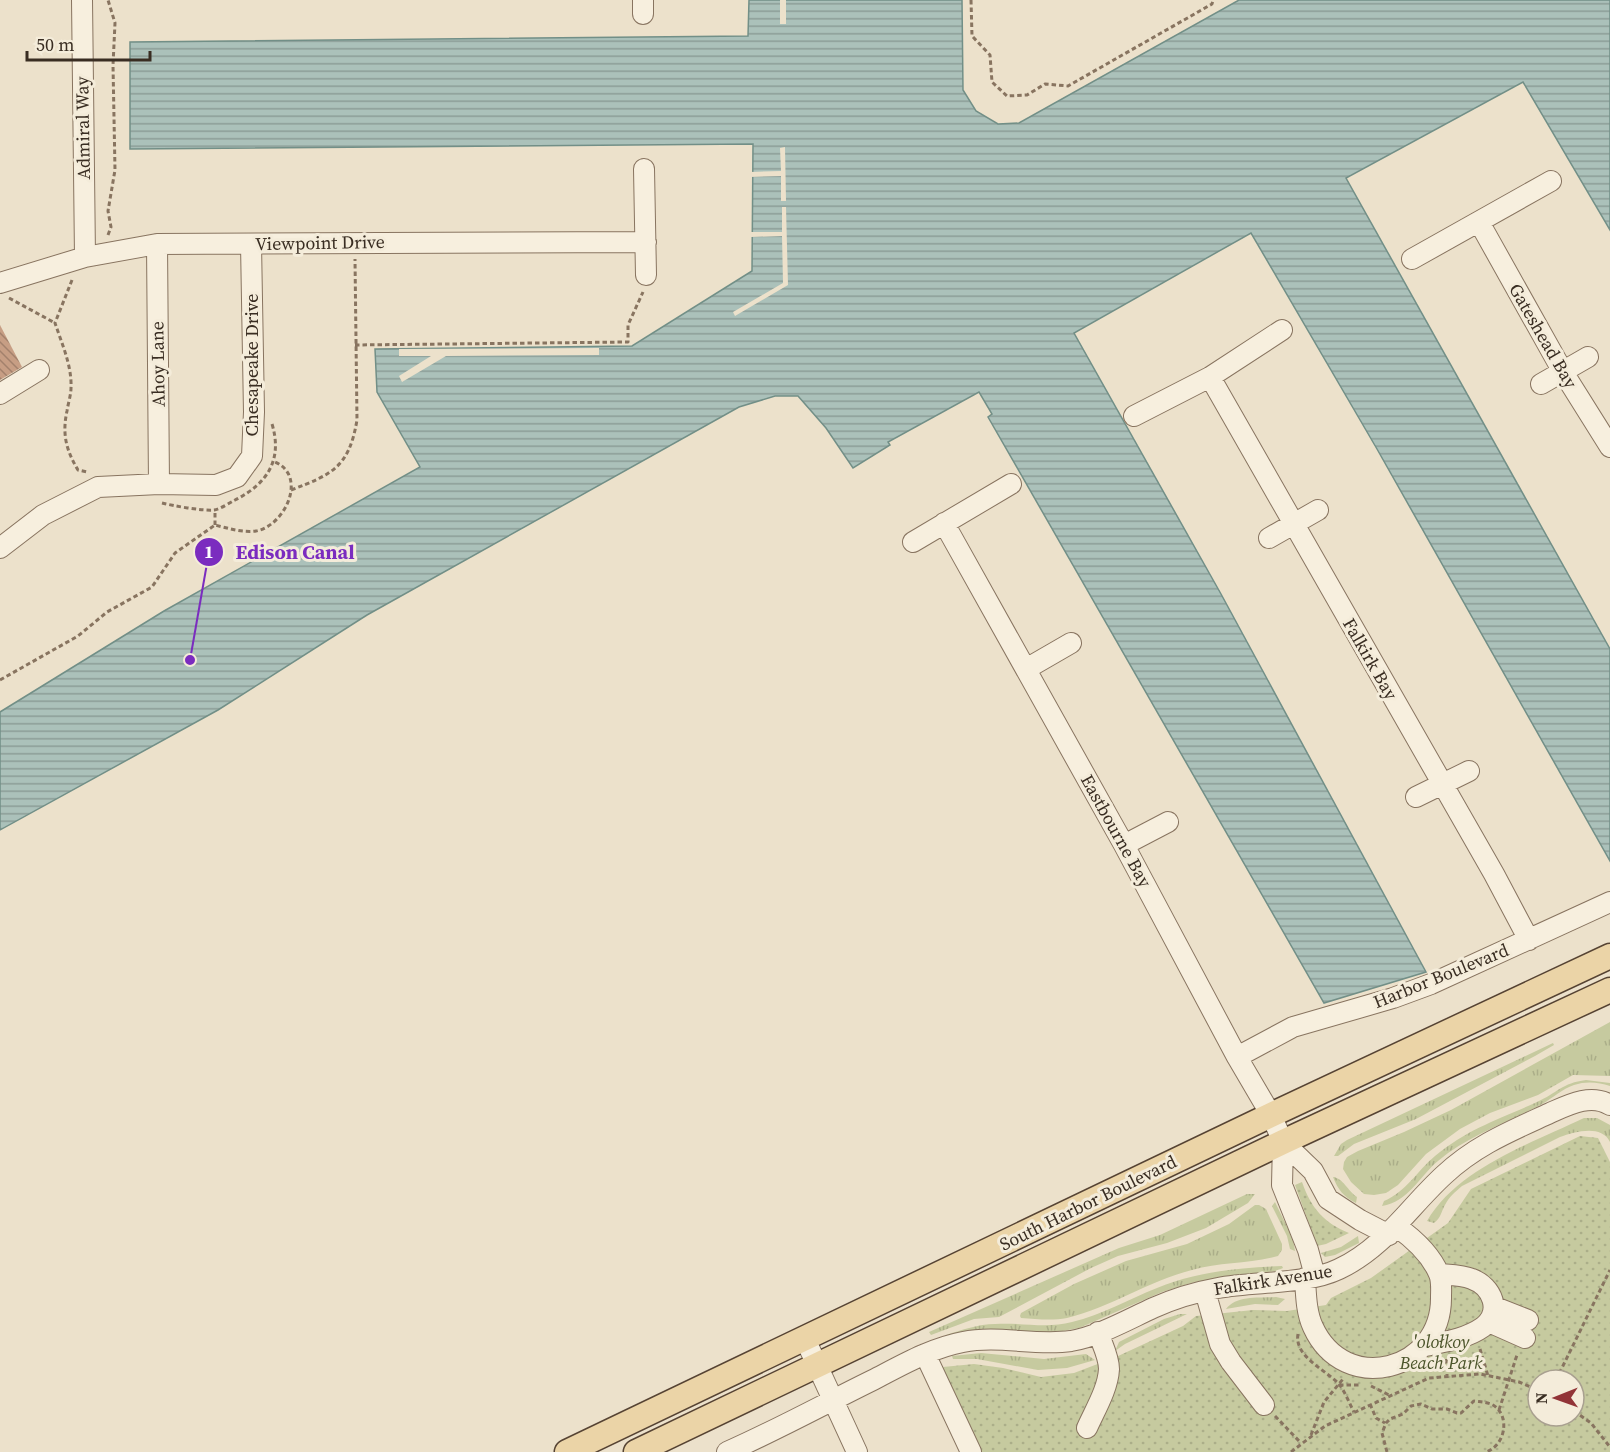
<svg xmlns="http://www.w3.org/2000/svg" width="1610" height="1452" font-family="'Source Serif 4',serif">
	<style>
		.grass { fill: url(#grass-tufts) }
		.park { fill: url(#park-dots); fill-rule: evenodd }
		.water { fill: url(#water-rules); stroke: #728f87; stroke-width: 1.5 }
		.pier { fill: #ece1cb }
		.building { fill: url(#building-back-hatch) }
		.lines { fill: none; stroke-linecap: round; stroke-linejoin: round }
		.minor-casing { stroke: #887460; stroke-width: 22 }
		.major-casing { stroke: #564333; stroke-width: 27 }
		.path { stroke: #887460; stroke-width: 3; stroke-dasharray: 4.5 3; stroke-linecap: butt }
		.minor { stroke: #f7efde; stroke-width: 20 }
		.major { stroke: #ebd4a7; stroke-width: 24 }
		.labels { text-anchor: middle; stroke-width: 6; stroke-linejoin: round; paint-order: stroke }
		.street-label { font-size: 18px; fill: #392d22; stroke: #f4ecda }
		.park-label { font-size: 18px; font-style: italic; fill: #4b542a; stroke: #f4ecda }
		.leader { fill: none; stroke: #7b2cbf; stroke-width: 2 }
		.callout-dot { fill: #7b2cbf; stroke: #f4ecda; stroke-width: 2 }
		.mark-label { font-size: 18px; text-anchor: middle; font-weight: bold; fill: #fff }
		.callout-label { font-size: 20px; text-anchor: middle; font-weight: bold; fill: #7b2cbf; stroke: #f4ecda; stroke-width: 6; stroke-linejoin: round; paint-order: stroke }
	</style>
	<defs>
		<pattern id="grass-tufts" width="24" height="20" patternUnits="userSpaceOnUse" patternTransform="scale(1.5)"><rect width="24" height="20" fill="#c6ca9f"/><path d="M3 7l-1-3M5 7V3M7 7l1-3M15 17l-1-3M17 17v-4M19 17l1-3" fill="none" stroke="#abae89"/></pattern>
		<pattern id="park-dots" width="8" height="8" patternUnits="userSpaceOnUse" patternTransform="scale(1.5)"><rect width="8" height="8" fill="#c6ca9f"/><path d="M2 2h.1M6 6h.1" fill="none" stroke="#abae89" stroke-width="1.8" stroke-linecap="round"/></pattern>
		<pattern id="water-rules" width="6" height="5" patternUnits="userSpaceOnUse" patternTransform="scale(1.5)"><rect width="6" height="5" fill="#abc1ba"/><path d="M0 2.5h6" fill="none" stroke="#8c9d97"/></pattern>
		<pattern id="building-back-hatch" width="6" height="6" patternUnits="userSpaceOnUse" patternTransform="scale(1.5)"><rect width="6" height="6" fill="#c79e84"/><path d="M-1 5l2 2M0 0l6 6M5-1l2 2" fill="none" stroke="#a3816c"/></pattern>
	</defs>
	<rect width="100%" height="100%" fill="#ece1cb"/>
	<!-- grass -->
	<path class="grass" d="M1610 1022V1076L1573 1075 1538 1095 1490 1113 1460 1129 1426 1154 1398 1185 1386 1193 1374 1195 1364 1194 1351 1182 1343 1169 1344 1162 1347 1157 1358 1151 1404 1132 1451 1110Z
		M1553 1043 1554 1045 1535 1056 1416 1119 1354 1144 1338 1156H1334L1341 1144 1347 1140Z
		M1586 1080 1610 1083V1086C1598 1082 1586 1081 1574 1085 1562 1089 1553 1098 1542 1104 1508 1123 1469 1135 1438 1161 1419 1177 1408 1202 1382 1206L1384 1201C1406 1192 1417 1171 1435 1156 1469 1128 1498 1120 1537 1102 1557 1093 1562 1083 1586 1080Z
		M1584 1118H1597L1610 1125V1142C1601 1124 1575 1132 1560 1137L1462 1186C1455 1192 1449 1197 1445 1205 1441 1212 1441 1218 1434 1223L1427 1221C1458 1168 1532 1143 1584 1118Z
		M1333 1177C1343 1178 1348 1191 1357 1197L1356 1203C1344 1197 1338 1190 1333 1177Z
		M1247 1194H1255L1248 1203 1206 1228 1167 1243 1118 1256 1091 1268 999 1317 974 1319 931 1335 929 1332 1119 1248 1160 1235Z
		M1275 1202 1293 1239 1295 1251 1290 1249 1287 1236 1272 1206Z
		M1255 1205H1259L1266 1209 1282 1244V1250L1278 1256C1250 1264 1220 1262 1192 1270 1149 1281 1111 1307 1067 1318 1052 1321 1036 1319 1021 1318L1020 1316 1021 1313 1074 1284 1126 1261 1187 1244 1229 1224Z
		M1358 1236 1359 1243 1335 1255 1325 1257 1321 1253 1341 1247Z
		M1282 1266 1283 1268 1276 1271 1191 1283 1162 1292 1079 1328 1057 1332H1028L944 1339 946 1335C962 1330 978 1324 995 1324 1021 1322 1046 1329 1072 1322 1102 1315 1129 1299 1157 1288 1198 1271 1239 1268 1282 1266Z
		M1276 1297 1285 1299 1278 1305 1255 1304 1226 1309C1236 1295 1260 1298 1276 1297Z
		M1180 1314H1187L1125 1344 1115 1351 1119 1342 1164 1319Z
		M981 1353 1044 1359 1086 1354 1095 1360 1067 1368 1038 1370 977 1359H953L952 1356Z"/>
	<!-- park -->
	<path class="park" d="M1580 1136 1598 1138 1610 1162V1452H981L942 1370H944L943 1367 974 1364 1003 1368 1041 1377 1074 1373 1116 1357 1183 1326 1196 1316 1253 1310 1287 1311 1326 1305 1331 1298 1371 1278 1448 1223 1471 1189ZM1538 1380H1574V1416H1538Z
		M1302 1182C1311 1208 1324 1223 1349 1233L1326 1244 1317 1246 1295 1185Z"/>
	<!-- water -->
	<path class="water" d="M749 0H962L963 90 976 111 998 124 1019 123 1239 0H1610V230L1523 82 1346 178 1610 649V861L1377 449 1251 233 1074 333 1221 594 1426 972 1324 1003 988 417 992 414 979 392 888 442 890 445 853 468 826 428 798 396H775L739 407 367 615 218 710 0 830V712L164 611 420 467 377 392 375 349 632 346 752 271 753 144 130 149V42L748 36Z"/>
	<!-- pier -->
	<path class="pier" d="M780 0H786V24H780Z
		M785 147 786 201H781V176L750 177V172L781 171 780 148Z
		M782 207H786L788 285 735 316 733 312 783 283 782 236 751 237V232H782Z
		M599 348V355L446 356 402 382 399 376 431 356H399V349Z"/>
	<!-- building -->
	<path class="building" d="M0 325 22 367 0 380Z"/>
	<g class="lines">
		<defs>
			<path id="minor" d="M82 0 85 257
				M643 14V0
				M644 169 646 275
				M1479 222 1563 372 1610 447
				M157 244 159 484
				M1412 259 1551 181
				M0 283 85 257 157 244 646 242
				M1210 377 1494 874 1529 940
				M1541 384 1588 357
				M0 394 39 370
				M1134 416 1210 377 1282 330
				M944 523 1124 845 1237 1057 1271 1115 1283 1142 1313 1171 1328 1199 1360 1220 1389 1235
				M1269 538 1318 510
				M913 542 1011 484
				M0 548 43 515 98 487 159 484 216 485 237 477 252 456 254 412 251 244
				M1026 669 1071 643
				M1416 797 1469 771
				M1124 845 1168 822
				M1237 1057 1293 1027 1393 998 1431 984 1610 902
				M1283 1142 1282 1185 1308 1250 1315 1276
				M1305 1278C1306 1294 1306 1312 1313 1327 1345 1397 1442 1371 1441 1297 1441 1290 1442 1281 1439 1274 1431 1255 1414 1239 1397 1227
				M1205 1291 1220 1344 1231 1362 1264 1405
				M1495 1307 1528 1320
				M1489 1322 1525 1338
				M805 1339 857 1452
				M1425 1346C1444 1342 1466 1339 1483 1327 1503 1312 1492 1286 1472 1279 1462 1275 1450 1275 1439 1274
				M925 1354 971 1452
				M1087 1428C1095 1410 1108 1389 1109 1369 1109 1357 1102 1344 1098 1332
				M727 1452C777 1430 824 1404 873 1380 902 1365 931 1348 963 1342 998 1335 1035 1346 1071 1341 1099 1336 1127 1320 1153 1308 1173 1299 1196 1292 1218 1288 1255 1281 1306 1285 1339 1269 1384 1248 1409 1207 1444 1175 1476 1145 1511 1131 1550 1113 1568 1105 1591 1093 1610 1105"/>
			<path id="major" d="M567 1452 1271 1115 1610 956
				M636 1452 1283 1142 1610 990"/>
		</defs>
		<!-- minor casing -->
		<use href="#minor" class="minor-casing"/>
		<!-- major casing -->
		<use href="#major" class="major-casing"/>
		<!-- path -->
		<path class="path" d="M971 0 972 36 990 55 992 82 1007 96 1027 95 1045 84 1068 86 1212 4 1213 0
			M108 235 111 227 108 211 115 170 113 65 115 23 108 0
			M72 280 55 323C62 344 72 366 71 388 71 395 68 404 67 411 62 434 66 450 78 470L87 472
			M9 298 55 323
			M355 345 628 342V325L643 292
			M291 490C333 474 349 467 357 420L355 259
			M162 503C174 506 202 511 214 510 221 509 229 503 235 500 267 484 283 460 272 424
			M215 525V510
			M0 680 78 636 107 612 152 587 175 553 215 525C227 528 243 533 256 531 285 526 308 476 275 462
			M1298 1334C1294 1356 1324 1369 1338 1383 1345 1391 1349 1403 1354 1412
			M1480 1349 1488 1376
			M1446 1359 1447 1375
			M1556 1380 1610 1270
			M1339 1385H1359
			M1371 1386 1389 1395
			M1370 1404 1376 1418 1385 1423
			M1499 1410 1517 1355
			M1574 1411 1591 1423 1610 1447
			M1275 1416 1301 1443
			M1311 1435 1324 1402 1343 1379
			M1291 1452 1325 1426 1429 1378 1480 1374 1519 1382 1538 1390
			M1387 1452 1382 1433 1386 1423 1390 1419 1403 1414 1411 1406 1421 1404 1432 1409H1447L1457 1413H1461L1474 1401C1481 1402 1487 1402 1493 1405 1511 1416 1505 1446 1486 1452"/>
		<!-- minor -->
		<use href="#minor" class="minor"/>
		<!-- major -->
		<use href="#major" class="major"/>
	</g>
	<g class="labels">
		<!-- street labels -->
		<g class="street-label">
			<text transform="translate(83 128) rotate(-91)" y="6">Admiral Way</text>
			<text transform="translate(320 243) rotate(-1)" y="6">Viewpoint Drive</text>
			<text transform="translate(1543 336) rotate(60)" y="6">Gateshead Bay</text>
			<text transform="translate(158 364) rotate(-91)" y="6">Ahoy Lane</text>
			<text transform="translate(252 365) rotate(-90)" y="6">Chesapeake Drive</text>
			<text transform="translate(1370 659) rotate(60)" y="6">Falkirk Bay</text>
			<text transform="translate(1116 831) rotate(61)" y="6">Eastbourne Bay</text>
			<text transform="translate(1441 976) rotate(-22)" y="6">Harbor Boulevard</text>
			<text transform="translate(1088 1203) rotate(-26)" y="6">South Harbor Boulevard</text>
			<text transform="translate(1273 1280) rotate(-9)" y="6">Falkirk Avenue</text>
		</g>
		<!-- park labels -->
		<g class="park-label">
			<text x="1441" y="1348">'olołkoy<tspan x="1441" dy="21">Beach Park</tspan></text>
		</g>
	</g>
	<!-- callouts -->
	<path class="leader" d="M190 660L209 552"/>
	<g class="callout-dot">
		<circle cx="190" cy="660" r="6"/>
		<circle cx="209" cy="552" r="15"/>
	</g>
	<g class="mark-label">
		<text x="209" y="558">1</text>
	</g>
	<g class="callout-label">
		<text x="295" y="559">Edison Canal</text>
	</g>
	<!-- north arrow -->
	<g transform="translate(1556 1398) rotate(269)"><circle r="28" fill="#f4ecda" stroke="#a9a090" stroke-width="1.5"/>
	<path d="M0-4.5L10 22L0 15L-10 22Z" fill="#923437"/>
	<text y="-9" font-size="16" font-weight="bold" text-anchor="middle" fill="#392d22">N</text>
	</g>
	<!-- scale -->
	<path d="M27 51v9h123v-9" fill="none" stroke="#392d22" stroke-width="3"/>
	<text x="36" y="51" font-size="18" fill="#392d22" stroke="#f4ecda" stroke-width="4.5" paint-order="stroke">50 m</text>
</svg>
